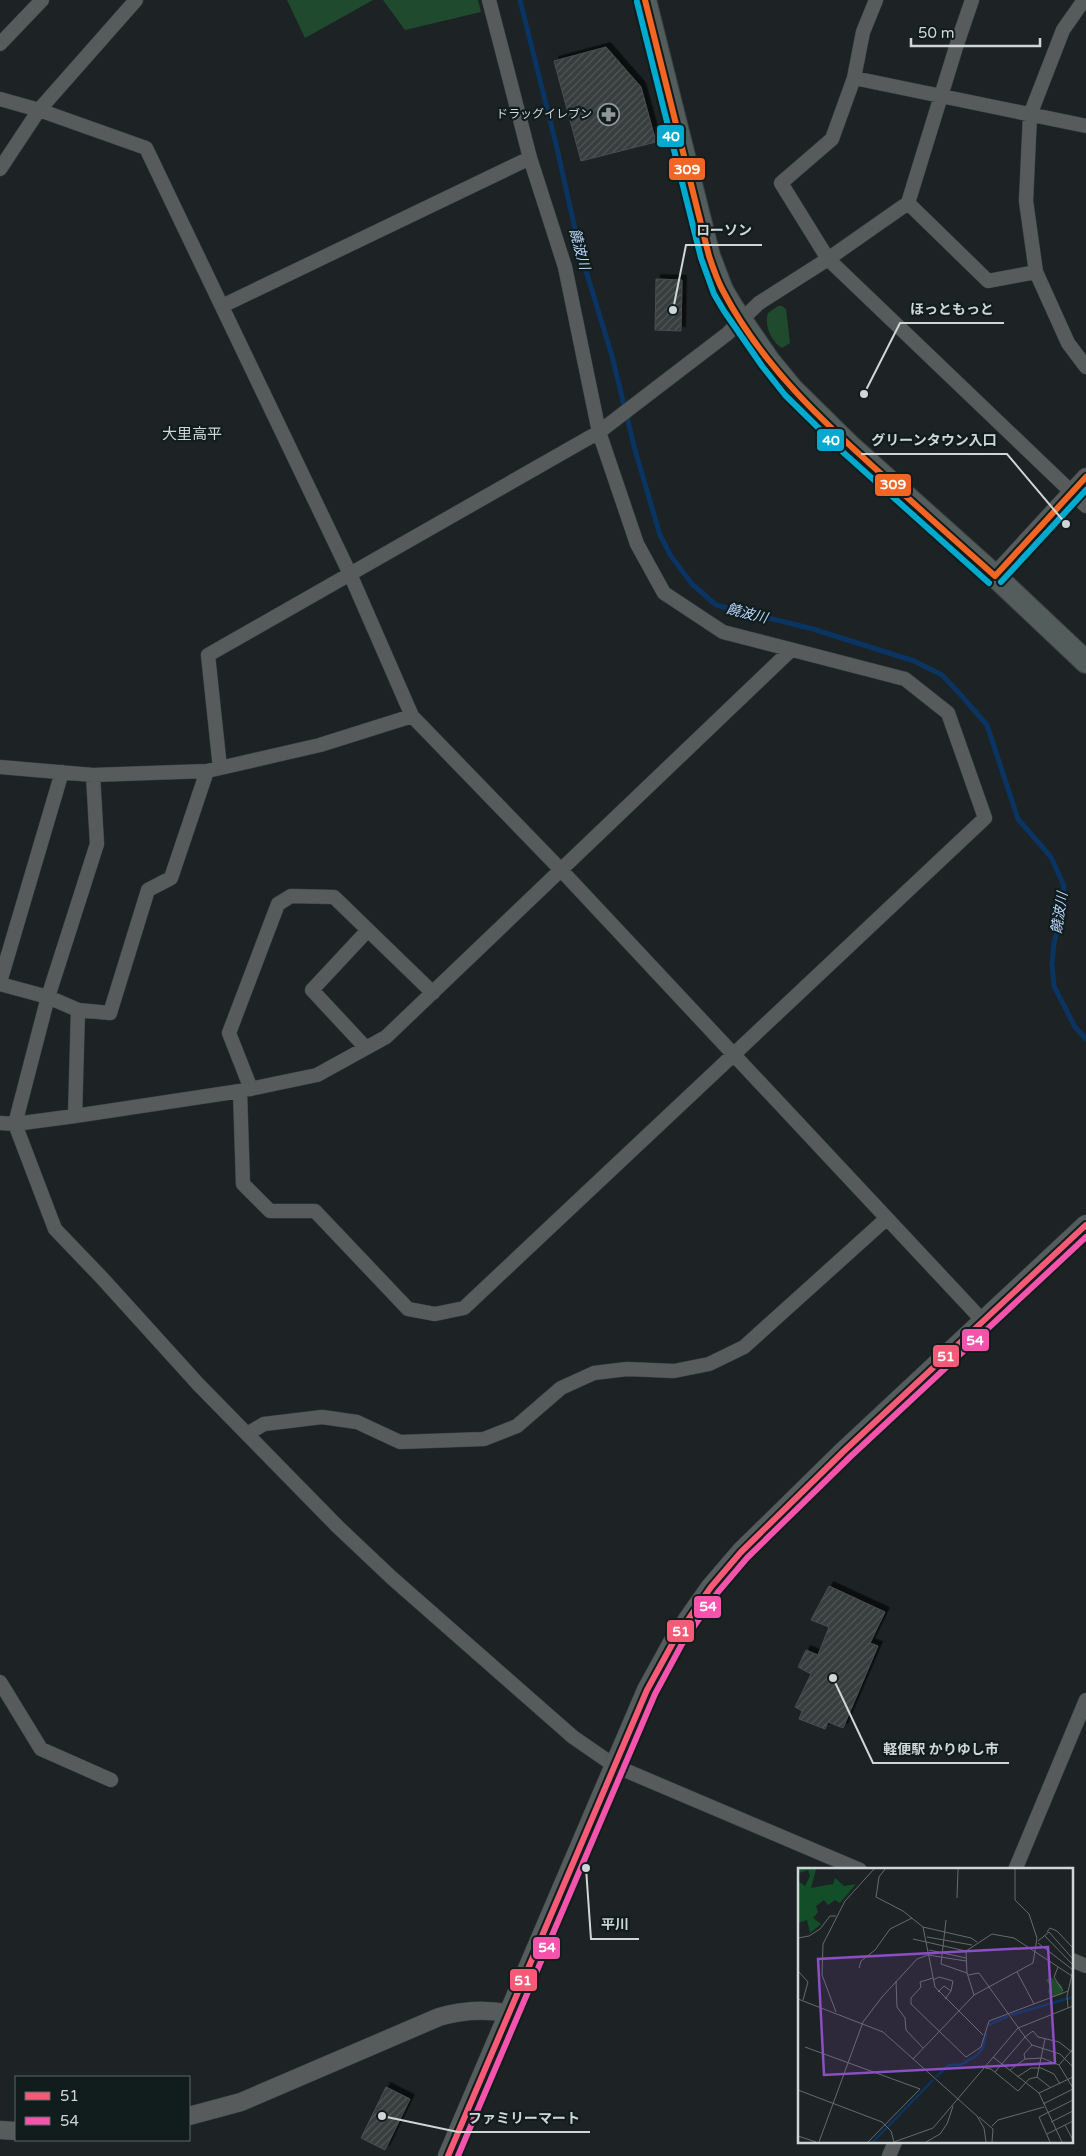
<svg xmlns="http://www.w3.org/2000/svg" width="1086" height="2156" font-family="'Varela Round','Noto Sans JP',sans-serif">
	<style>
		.green { fill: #204a2d }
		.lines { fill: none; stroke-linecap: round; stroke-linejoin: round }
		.stream { stroke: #0a3462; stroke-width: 5 }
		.building { fill: url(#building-hatch); stroke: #494d4f; filter: url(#shadow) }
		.minor-casing { stroke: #3b4041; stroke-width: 15 }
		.tertiary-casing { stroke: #3b4041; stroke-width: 19 }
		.secondary-casing { stroke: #3b4041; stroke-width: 21 }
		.primary-casing { stroke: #3b4041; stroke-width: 24 }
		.minor { stroke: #575b5b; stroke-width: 14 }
		.tertiary { stroke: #575b5b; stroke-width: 18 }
		.secondary { stroke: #545c5c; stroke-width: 20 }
		.primary { stroke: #525d5c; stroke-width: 22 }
		.bus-1-casing { stroke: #111c1d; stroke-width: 10 }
		.bus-2-casing { stroke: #111c1d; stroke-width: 10 }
		.bus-3-casing { stroke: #111c1d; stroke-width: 10 }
		.bus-4-casing { stroke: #111c1d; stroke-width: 10 }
		.bus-1 { stroke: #f75a77; stroke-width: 6 }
		.bus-2 { stroke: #f653ac; stroke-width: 6 }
		.bus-3 { stroke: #f26522; stroke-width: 6 }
		.bus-4 { stroke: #00a9ce; stroke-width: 6 }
		.labels { text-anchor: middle; stroke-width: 4.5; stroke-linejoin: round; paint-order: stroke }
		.poi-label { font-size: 12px; fill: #ced6d6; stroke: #111c1d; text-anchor: end }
		.water-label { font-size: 14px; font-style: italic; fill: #b9d7fd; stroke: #111c1d }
		.quarter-label { font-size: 15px; fill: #ced6d6; stroke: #111c1d }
		.inset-river { fill: none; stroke: #0a3462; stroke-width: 2.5 }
		.inset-road { fill: none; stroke: #646b6b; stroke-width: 1 }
		.view { fill: #8c4ec4; fill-opacity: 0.15; stroke: #8c4ec4; stroke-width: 2.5 }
		.inset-edge { fill: none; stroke: #ced6d6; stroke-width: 2.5 }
		.leader { fill: none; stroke: #ced6d6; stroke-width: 2 }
		.callout-dot { fill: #ced6d6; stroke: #111c1d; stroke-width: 2 }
		.callout-label { font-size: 14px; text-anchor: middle; font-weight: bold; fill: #ced6d6; stroke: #111c1d; stroke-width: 4.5; stroke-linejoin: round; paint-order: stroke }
		.line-badge { stroke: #111c1d; stroke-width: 2 }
		.badge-label { font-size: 14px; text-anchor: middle; font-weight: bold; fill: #fff }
	</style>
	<defs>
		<pattern id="building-hatch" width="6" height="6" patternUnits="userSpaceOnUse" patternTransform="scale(1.25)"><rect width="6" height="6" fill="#373c3d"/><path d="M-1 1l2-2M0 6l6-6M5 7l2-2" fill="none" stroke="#535758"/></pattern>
		<filter id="shadow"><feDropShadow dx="4.5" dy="-4.5" stdDeviation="0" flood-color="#0009"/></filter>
	</defs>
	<rect width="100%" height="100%" fill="#1d2324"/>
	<!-- green -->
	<path class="green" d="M287 0H373L305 38Z
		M383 0H478L481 12 405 30Z
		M778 306H782L786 309 790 343 782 348C771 341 764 326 768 313Z"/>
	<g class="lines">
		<!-- stream -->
		<path class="stream" d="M520 0 556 144 580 251 612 356 635 450 660 535 671 556 692 584 716 605 813 629 914 661 942 675 960 694 987 725 1018 819 1051 857 1064 886 1061 915 1054 943 1052 964 1054 986 1075 1027 1086 1039"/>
	</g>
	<!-- building -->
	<path class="building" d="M606 47 641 87 656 142 581 161 554 61Z
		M656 279 682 280 681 331 655 330Z
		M829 1586 885 1612 870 1643 878 1646 843 1728 828 1722 825 1729 799 1719 802 1711 795 1707 811 1674 798 1667 806 1650 818 1655 829 1627 811 1620Z
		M386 2087 410 2099 385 2150 361 2138Z"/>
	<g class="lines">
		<defs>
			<path id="minor" d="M972 0 957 44 908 203 828 259 1086 506
				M1084 0 1063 30 1030 115 1026 201 1036 272 1068 343 1086 367
				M0 44 42 0
				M854 78 1086 126
				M0 99 39 110 146 148 350 574 412 716 562 871 983 1321
				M0 169 39 110 136 0
				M908 203 988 281 1036 272
				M222 306 530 158
				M0 767 93 775 207 771 320 745 412 716
				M220 768 208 655 599 432 727 334 759 303 828 259 781 183 832 139 854 78 863 32 876 0
				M93 775 97 844 48 997 15 1124 55 1229 102 1278 198 1384 338 1527 392 1578 573 1737 615 1766 860 1870
				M0 982 62 772
				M0 984 48 997 78 1010 110 1013 148 890 171 878 207 771
				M366 1048 312 990 368 930 433 993
				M251 1089 229 1033 278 904 291 896 334 897 368 930
				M240 1091 243 1184 270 1211H315L408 1309 435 1314 464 1308 985 818 948 713 905 679 723 632 664 593 637 544 599 432 565 267 530 158 489 0
				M75 1116 78 1010
				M0 1123 15 1124 75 1116 240 1091 317 1075 386 1037 791 650
				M247 1434 264 1424 322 1417 357 1422 400 1442 484 1439 517 1426 561 1388 594 1373 627 1369 674 1371 709 1364 744 1347 886 1219
				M0 1682 41 1749 111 1780
				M1015 1870 1086 1700
				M1072 1960 1086 1966
				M889 2156 895 2142"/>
			<path id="tertiary" d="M995 576 1086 477
				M189 2116 241 2102 439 2017C462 2010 485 2009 507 2013
				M0 2130 16 2131"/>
			<path id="secondary" d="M448 2156 647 1690 675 1639 692 1614 711 1587 741 1552 844 1451 1086 1225"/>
			<path id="primary" d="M645 0 709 256 722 290 732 307 769 361 792 389 851 447 995 576 1086 662"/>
		</defs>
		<!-- minor casing -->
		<use href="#minor" class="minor-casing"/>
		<!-- tertiary casing -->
		<use href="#tertiary" class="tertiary-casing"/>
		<!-- secondary casing -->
		<use href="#secondary" class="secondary-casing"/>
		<!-- primary casing -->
		<use href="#primary" class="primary-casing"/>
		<!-- minor -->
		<use href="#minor" class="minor"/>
		<!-- tertiary -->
		<use href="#tertiary" class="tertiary"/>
		<!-- secondary -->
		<use href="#secondary" class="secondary"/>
		<!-- primary -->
		<use href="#primary" class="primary"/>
		<defs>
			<path id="bus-1" d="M448 2156 647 1690 675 1639 692 1614 711 1587 741 1552 844 1451 1086 1225"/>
			<path id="bus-2" d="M458 2156 655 1694 682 1644 699 1619 718 1592 747 1558 850 1457 1086 1237"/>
			<path id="bus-3" d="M645 0 709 256C713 268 717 280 723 291 762 366 825 424 887 479 923 512 959 544 995 576
				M995 576 1086 477"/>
			<path id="bus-4" d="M637 2 701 258 714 294 724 311 762 366 785 395 845 454 989 583
				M1001 582 1086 490"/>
		</defs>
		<!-- bus-1 casing -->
		<use href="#bus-1" class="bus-1-casing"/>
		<!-- bus-2 casing -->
		<use href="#bus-2" class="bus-2-casing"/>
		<!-- bus-3 casing -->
		<use href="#bus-3" class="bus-3-casing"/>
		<!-- bus-4 casing -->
		<use href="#bus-4" class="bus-4-casing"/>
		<!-- bus-1 -->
		<use href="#bus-1" class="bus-1"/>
		<!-- bus-2 -->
		<use href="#bus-2" class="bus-2"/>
		<!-- bus-3 -->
		<use href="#bus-3" class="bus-3"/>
		<!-- bus-4 -->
		<use href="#bus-4" class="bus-4"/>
	</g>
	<!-- icons -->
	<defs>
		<symbol id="pharmacy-ring" viewBox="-11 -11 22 22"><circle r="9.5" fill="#111c1d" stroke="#909798" stroke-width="1.5"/><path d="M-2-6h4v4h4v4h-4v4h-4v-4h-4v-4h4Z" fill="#909798"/></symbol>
	</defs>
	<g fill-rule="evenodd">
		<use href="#pharmacy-ring" x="596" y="102" width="25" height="25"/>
	</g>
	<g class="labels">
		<!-- poi labels -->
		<g class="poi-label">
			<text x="592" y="118">ドラッグイレブン</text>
		</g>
		<!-- water labels -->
		<g class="water-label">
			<text transform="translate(580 249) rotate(75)" y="5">饒波川</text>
			<text transform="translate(747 613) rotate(14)" y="5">饒波川</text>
			<text transform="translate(1059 913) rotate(-81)" y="5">饒波川</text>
		</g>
		<!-- quarter labels -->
		<g class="quarter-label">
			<text x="192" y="439">大里高平</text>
		</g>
	</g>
	<!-- overview -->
	<g transform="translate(798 1868)">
		<rect width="275" height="275" fill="#1d2324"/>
		<path d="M253 109 264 118 265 126 252 130 250 122 253 119 248 112Z" fill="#204a2d"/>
		<path d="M0 1H18L13 20 35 16 37 10 46 18 58 16 42 35 37 32 30 37 26 32 18 38 20 44 15 50 23 56 12 65 9 52 0 55V13L7 18 12 8 10 2 1 5Z" fill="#124e28"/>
		<path class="inset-river" d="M213 147 275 129M191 157 210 148M138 209 151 197H162L178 188 185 180 188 165M75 274 135 212"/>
		<path class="inset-road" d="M87 1 81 9 78 29 105 43 125 59 137 119 185 167M159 30 160 1M148 52 143 96 169 105M125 59 173 70 179 74M249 64 252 60 259 63 275 80M246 67 275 97M129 69 174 77M0 70 11 68 22 61 32 48H38M115 71 168 83M240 73 251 64 275 91M240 75 275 102 269 128 270 140M131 82 168 90M260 99 256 109 265 123M61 100 63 93 77 82 92 61 114 50M0 103 10 114 5 132M219 104 236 136M170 107 181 105 227 169 235 163 240 169 261 174 275 185M135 110 122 114 123 119 113 130V136L168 189 183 179 191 153 270 123M135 112 141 109 155 113 153 123M98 113 99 139 107 150 108 162 125 180M140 124 146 118 153 123 147 131M176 127 169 105 168 83 194 66 216 70 274 108M0 131 85 164 179 248 186 260 188 274M38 144 24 107 25 76 47 33 76 1M7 179 122 221 70 274M195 189 241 225 264 274M115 191 176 127 235 95 239 70 231 46 217 32V1M227 191 226 186 234 177M261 197 275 181M187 200 193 201 220 223 231 211 239 209 253 220M212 202 227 191 244 190 261 197 275 220M197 204 227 169 234 177 262 186 275 199M219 209 233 200H243L256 206 262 216M239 209 247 171M0 222 84 254 93 263 96 274M241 225 275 209M245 236 275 221M181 249 195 261 194 274M253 254 275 243M267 257 275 272M194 258 200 252 246 239M249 266 275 253M0 268 18 274M21 274 65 154 84 129 119 91 130 87 168 93M96 274 135 260 220 160 275 138M128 274 142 266 149 256 155 238M252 274 241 249 275 232"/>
		<path class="view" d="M250 79 257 195 26 207 20 91Z"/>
		<rect width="275" height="275" class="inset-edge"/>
	</g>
	<!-- callouts -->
	<path class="leader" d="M673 310L686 245H762M864 394L900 323H1004M1066 524L1007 454H861M833 1678L873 1763H1009M586 1868L591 1939H639M382 2116L458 2132H590"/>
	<g class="callout-dot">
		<circle cx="673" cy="310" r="5"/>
		<circle cx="864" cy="394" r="5"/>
		<circle cx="1066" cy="524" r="5"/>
		<circle cx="833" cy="1678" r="5"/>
		<circle cx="586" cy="1868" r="5"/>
		<circle cx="382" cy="2116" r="5"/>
	</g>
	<g class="callout-label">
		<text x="724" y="235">ローソン</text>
		<text x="952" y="314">ほっともっと</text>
		<text x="934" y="445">グリーンタウン入口</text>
		<text x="941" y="1754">軽便駅 かりゆし市</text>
		<text x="615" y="1929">平川</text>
		<text x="524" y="2123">ファミリーマート</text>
	</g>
	<g class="line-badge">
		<rect x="656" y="124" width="29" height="24" rx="5" fill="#00a9ce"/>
		<rect x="668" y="157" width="38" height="24" rx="5" fill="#f26522"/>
		<rect x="816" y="428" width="29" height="24" rx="5" fill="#00a9ce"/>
		<rect x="874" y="473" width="38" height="24" rx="5" fill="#f26522"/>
		<rect x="961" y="1328" width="29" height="24" rx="5" fill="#f653ac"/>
		<rect x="932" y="1344" width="28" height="24" rx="5" fill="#f75a77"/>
		<rect x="693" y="1595" width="29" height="24" rx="5" fill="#f653ac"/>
		<rect x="666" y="1619" width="29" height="24" rx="5" fill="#f75a77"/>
		<rect x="532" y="1936" width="29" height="24" rx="5" fill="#f653ac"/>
		<rect x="509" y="1968" width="29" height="24" rx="5" fill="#f75a77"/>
	</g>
	<g class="badge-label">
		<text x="671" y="141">40</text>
		<text x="687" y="174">309</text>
		<text x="831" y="445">40</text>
		<text x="893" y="489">309</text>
		<text x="975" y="1345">54</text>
		<text x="946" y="1361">51</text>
		<text x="708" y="1611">54</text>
		<text x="681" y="1636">51</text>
		<text x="547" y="1952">54</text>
		<text x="523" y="1985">51</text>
	</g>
	<!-- legend -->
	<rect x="15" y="2076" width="175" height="65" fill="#111c1d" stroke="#5d6667"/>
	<rect x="25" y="2092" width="25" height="8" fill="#f75a77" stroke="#5d6667"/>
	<text x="60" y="2101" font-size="15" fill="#ced6d6">51</text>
	<rect x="25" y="2117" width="25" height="8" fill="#f653ac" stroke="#5d6667"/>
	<text x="60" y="2126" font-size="15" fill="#ced6d6">54</text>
	<!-- scale -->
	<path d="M911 38v8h129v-8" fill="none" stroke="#ced6d6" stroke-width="2.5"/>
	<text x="918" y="38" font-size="15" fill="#ced6d6" stroke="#111c1d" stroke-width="4" paint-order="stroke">50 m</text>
</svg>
